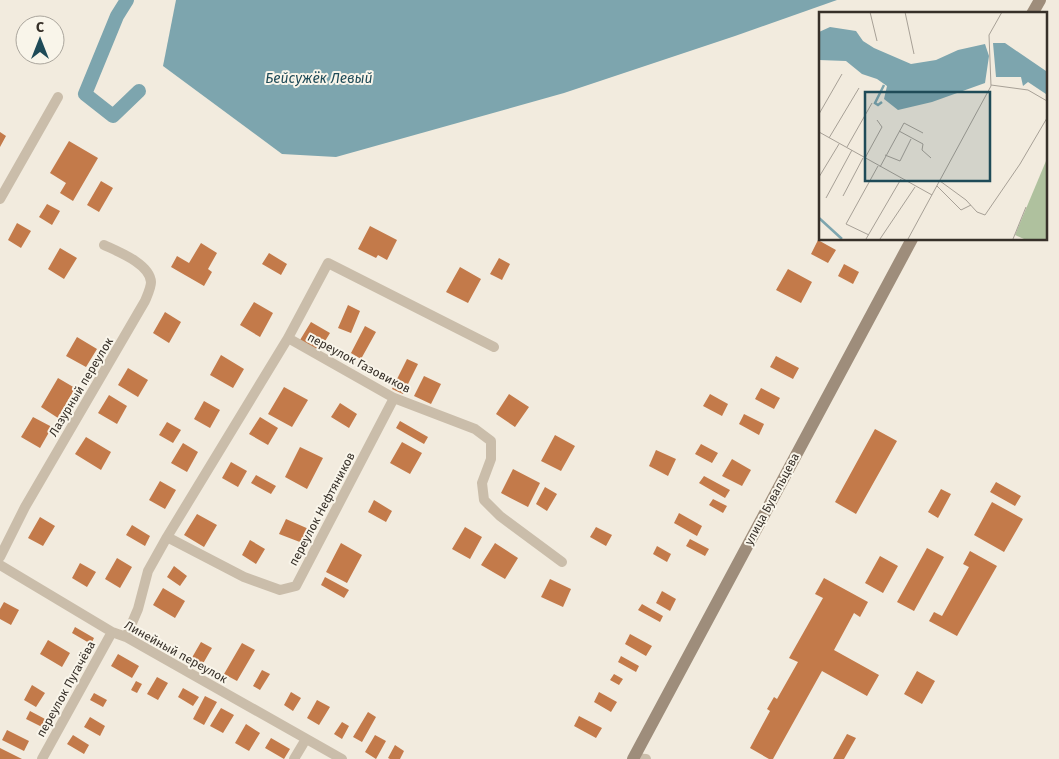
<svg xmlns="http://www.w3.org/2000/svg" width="1059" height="759" font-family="'Fira Sans',sans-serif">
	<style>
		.water { fill: #7da5ae }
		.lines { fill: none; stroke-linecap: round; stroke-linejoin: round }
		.canal { stroke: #7da5ae; stroke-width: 14 }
		.building { fill: #c37a4a }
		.street { stroke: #cabdaa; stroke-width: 10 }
		.secondary { stroke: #9e8d7b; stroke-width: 12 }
		.labels { text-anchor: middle; stroke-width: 4; stroke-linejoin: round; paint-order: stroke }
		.street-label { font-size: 12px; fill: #373029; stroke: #f9f5ea }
		.water-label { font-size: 14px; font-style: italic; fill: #1f4b58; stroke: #f9f5ea }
		.inset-river { fill: none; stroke: #7da5ae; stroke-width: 2.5 }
		.inset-road { fill: none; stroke: #a7a096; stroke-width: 1 }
		.view { fill: #1f4b58; fill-opacity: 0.15; stroke: #1f4b58; stroke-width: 2.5 }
		.inset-edge { fill: none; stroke: #373029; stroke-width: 2.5 }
	</style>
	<rect width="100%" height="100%" fill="#f2ebde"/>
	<!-- water -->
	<path class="water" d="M176 0H837L735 36 564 93 336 157 282 154 163 66Z"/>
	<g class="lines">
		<!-- canal -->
		<path class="canal" d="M127 0 117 16 85 94 113 116 139 91"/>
	</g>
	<!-- building -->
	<path class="building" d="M0 132 6 136 0 147Z
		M69 141 98 158 73 201 60 193 66 183 50 173Z
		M101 181 113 188 99 212 87 205Z
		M47 204 60 211 52 225 39 217Z
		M17 223 31 231 21 248 8 240Z
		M370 226 397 240 387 260 378 255 376 258 358 249Z
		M818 240 836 250 828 263 811 254Z
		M201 243 217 253 208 269 212 272 204 286 171 267 177 256 189 263Z
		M60 248 77 258 64 279 48 269Z
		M269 253 287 264 281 275 262 264Z
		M499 258 510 264 502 280 490 274Z
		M844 264 859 272 853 284 838 276Z
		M460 267 481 279 468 303 446 292Z
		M788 269 812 282 801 303 776 290Z
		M254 302 273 313 260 337 240 325Z
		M348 305 360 311 351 333 338 328Z
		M165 312 181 322 169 343 153 333Z
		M311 322 330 333 319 351 300 340Z
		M365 326 376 332 361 359 351 353Z
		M77 337 97 349 86 367 66 356Z
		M221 355 244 369 233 388 210 375Z
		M776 356 799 368 793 379 770 367Z
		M407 359 418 364 403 394 392 389Z
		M128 368 148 380 138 397 118 385Z
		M424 376 441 384 431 404 414 396Z
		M58 378 75 388 58 418 41 407Z
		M284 387 308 400 292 427 268 414Z
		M761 388 780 398 774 409 755 399Z
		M509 394 529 407 515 427 496 414Z
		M710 394 728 404 722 416 703 406Z
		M109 395 127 406 117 424 98 413Z
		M204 401 220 410 210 428 194 419Z
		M340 403 357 414 349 428 331 417Z
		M744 414 764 424 759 435 739 424Z
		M33 417 52 427 40 448 21 437Z
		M260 417 278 428 268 445 249 434Z
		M400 421 428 437 424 444 396 428Z
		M167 422 181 430 173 443 159 435Z
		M875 429 897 441 856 514 835 502Z
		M555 435 575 446 561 471 541 461Z
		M86 437 111 452 101 470 75 454Z
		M402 442 422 453 410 474 390 463Z
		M183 443 198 452 187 472 171 463Z
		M701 444 718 453 712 463 695 454Z
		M300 447 323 458 307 489 285 477Z
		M656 450 676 459 668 476 649 466Z
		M732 459 751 470 742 486 722 476Z
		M231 462 247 471 238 487 222 478Z
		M513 469 540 483 528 507 501 493Z
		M256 475 276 486 271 494 251 483Z
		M704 476 730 490 725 498 699 483Z
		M160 481 176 490 165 509 149 500Z
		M996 482 1021 496 1015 506 990 492Z
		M545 487 557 494 547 511 536 504Z
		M941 489 951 494 938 518 928 512Z
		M713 499 727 506 723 513 709 505Z
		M374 500 392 511 386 522 368 512Z
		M992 502 1023 519 1004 552 974 535Z
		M679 513 702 526 697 536 674 523Z
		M197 514 217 525 204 547 184 535Z
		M40 517 55 526 43 546 28 538Z
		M286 519 311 530 305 544 279 534Z
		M132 525 150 536 145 546 126 535Z
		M465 527 482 537 470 559 452 549Z
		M596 527 612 535 606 546 590 537Z
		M690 539 709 549 705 556 686 546Z
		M250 540 265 549 256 564 242 555Z
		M341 543 362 555 347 583 326 572Z
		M495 543 518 558 505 579 481 565Z
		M657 546 671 554 667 562 653 554Z
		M927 548 944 557 914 611 897 602Z
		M970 551 997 566 957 636 929 621 934 612 942 616 969 567 963 564Z
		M880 556 898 566 883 593 865 583Z
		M117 558 132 567 120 588 105 579Z
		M80 563 96 572 87 587 72 578Z
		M174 566 187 576 180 586 167 577Z
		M325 577 349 590 344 598 321 585Z
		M824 578 868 602 860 617 854 613 834 650 879 675 867 696 822 671 773 759H769L750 748 770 711 767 709 774 697 777 699 798 662 789 658 823 598 815 594Z
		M550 579 571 589 563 607 541 597Z
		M163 588 185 601 175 618 153 605Z
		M662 591 676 599 670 611 656 603Z
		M4 602 19 610 11 625 0 619V609Z
		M642 604 663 616 660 622 638 610Z
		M75 627 94 638 91 644 72 633Z
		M630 634 652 646 646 656 625 644Z
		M48 640 70 653 62 667 40 654Z
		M201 642 212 648 201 667 190 661Z
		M242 643 255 650 237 681 224 674Z
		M118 654 139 666 132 678 111 666Z
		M621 656 639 666 636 672 618 662Z
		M262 670 270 674 260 690 253 686Z
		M917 671 935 681 922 704 904 694Z
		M614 674 623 679 619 685 610 680Z
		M157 677 168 683 158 700 147 694Z
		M136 681 142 684 137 693 131 690Z
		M32 685 45 693 36 707 24 700Z
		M183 688 199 697 193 706 178 697Z
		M291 692 301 698 293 711 284 705Z
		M599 692 617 702 611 712 594 702Z
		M94 693 107 700 103 707 90 700Z
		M205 696 217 702 204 725 193 719Z
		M317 700 330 707 319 725 307 718Z
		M221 708 234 715 223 733 210 726Z
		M30 711 47 720 42 727 26 719Z
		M368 712 376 717 362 742 353 737Z
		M579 716 602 728 596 738 574 726Z
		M90 717 105 726 100 736 84 727Z
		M342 722 349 726 342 739 334 734Z
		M246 724 260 733 249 751 235 743Z
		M7 730 29 741 24 751 2 740Z
		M847 734 856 738 844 759H833Z
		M73 735 89 745 84 754 67 744Z
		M375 735 386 741 376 759 365 752Z
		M271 738 290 749 284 759 265 748Z
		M395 745 404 751 400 759H390L388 758Z
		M0 748 22 759H0Z"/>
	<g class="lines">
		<!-- street -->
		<path class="street" d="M0 199 58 97
			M288 338 394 398 475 429 491 441V459L482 483 484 500 500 516 562 562
			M167 537 244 577 280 590 296 586 394 398
			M0 557 25 507 145 301C147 296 151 288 151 282 150 264 119 252 104 245
			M0 565 112 632 126 637 342 759
			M126 637 138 609 148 571 167 537 288 338 328 263 494 347
			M634 758 646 759
			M42 759 112 632
			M294 759 306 739"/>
		<!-- secondary -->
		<path class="secondary" d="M1032 14 1040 0
			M633 759 912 239"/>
	</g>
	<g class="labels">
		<!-- street labels -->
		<g class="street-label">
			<text transform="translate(359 363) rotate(28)" y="4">переулок Газовиков</text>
			<text transform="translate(81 387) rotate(-59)" y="4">Лазурный переулок</text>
			<text transform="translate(772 499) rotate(-62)" y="4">улица Бувальцева</text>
			<text transform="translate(322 509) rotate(-62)" y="4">переулок Нефтяников</text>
			<text transform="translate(176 652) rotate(29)" y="4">Линейный переулок</text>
			<text transform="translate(66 689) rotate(-61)" y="4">переулок Пугачёва</text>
		</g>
		<!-- water labels -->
		<g class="water-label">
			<text x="319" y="83">Бейсужёк Левый</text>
		</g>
	</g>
	<!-- overview -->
	<g transform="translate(819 12)">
		<rect width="228" height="228" fill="#f2ebde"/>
		<path d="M227 149V227H205L196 223Z" fill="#afc19e"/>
		<path d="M11 15 37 19 44 29 55 36 92 52 117 48 139 38 166 32 170 44 166 71 113 90 79 98 65 87 68 74 58 67 43 62 27 49 0 48V20ZM174 31H186L227 59V82L209 70 204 74 202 65H177Z" fill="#7da5ae"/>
		<path class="inset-river" d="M63 90 59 93 56 91 65 73M0 206 23 227"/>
		<path class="inset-road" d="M51 0 58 29M86 0 95 42M172 73 209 78 228 89M0 102 23 62M80 119 104 132 103 138 112 146M0 120 113 183M10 126 40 76M28 135 53 91M66 143 81 149 92 127M46 146 63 115 58 108M61 155 85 111 104 121M0 165 20 132M121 169 147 188 158 200 166 203 201 152 228 106M118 174 142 198 152 193M24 184 44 146M7 186 33 138M50 223 27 212 59 154M47 227 82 167M61 227 96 175M89 227 172 74 170 23 183 0M194 227 207 195"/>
		<path class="view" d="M46 80H171V169H46Z"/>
		<rect width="228" height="228" class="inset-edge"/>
	</g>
	<!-- north arrow -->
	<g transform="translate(40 40)"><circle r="24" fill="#f9f5ea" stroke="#aba69d"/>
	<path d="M0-4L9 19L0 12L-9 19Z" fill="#1f4b58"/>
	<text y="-8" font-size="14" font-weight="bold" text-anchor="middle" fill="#373029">С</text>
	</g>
</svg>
